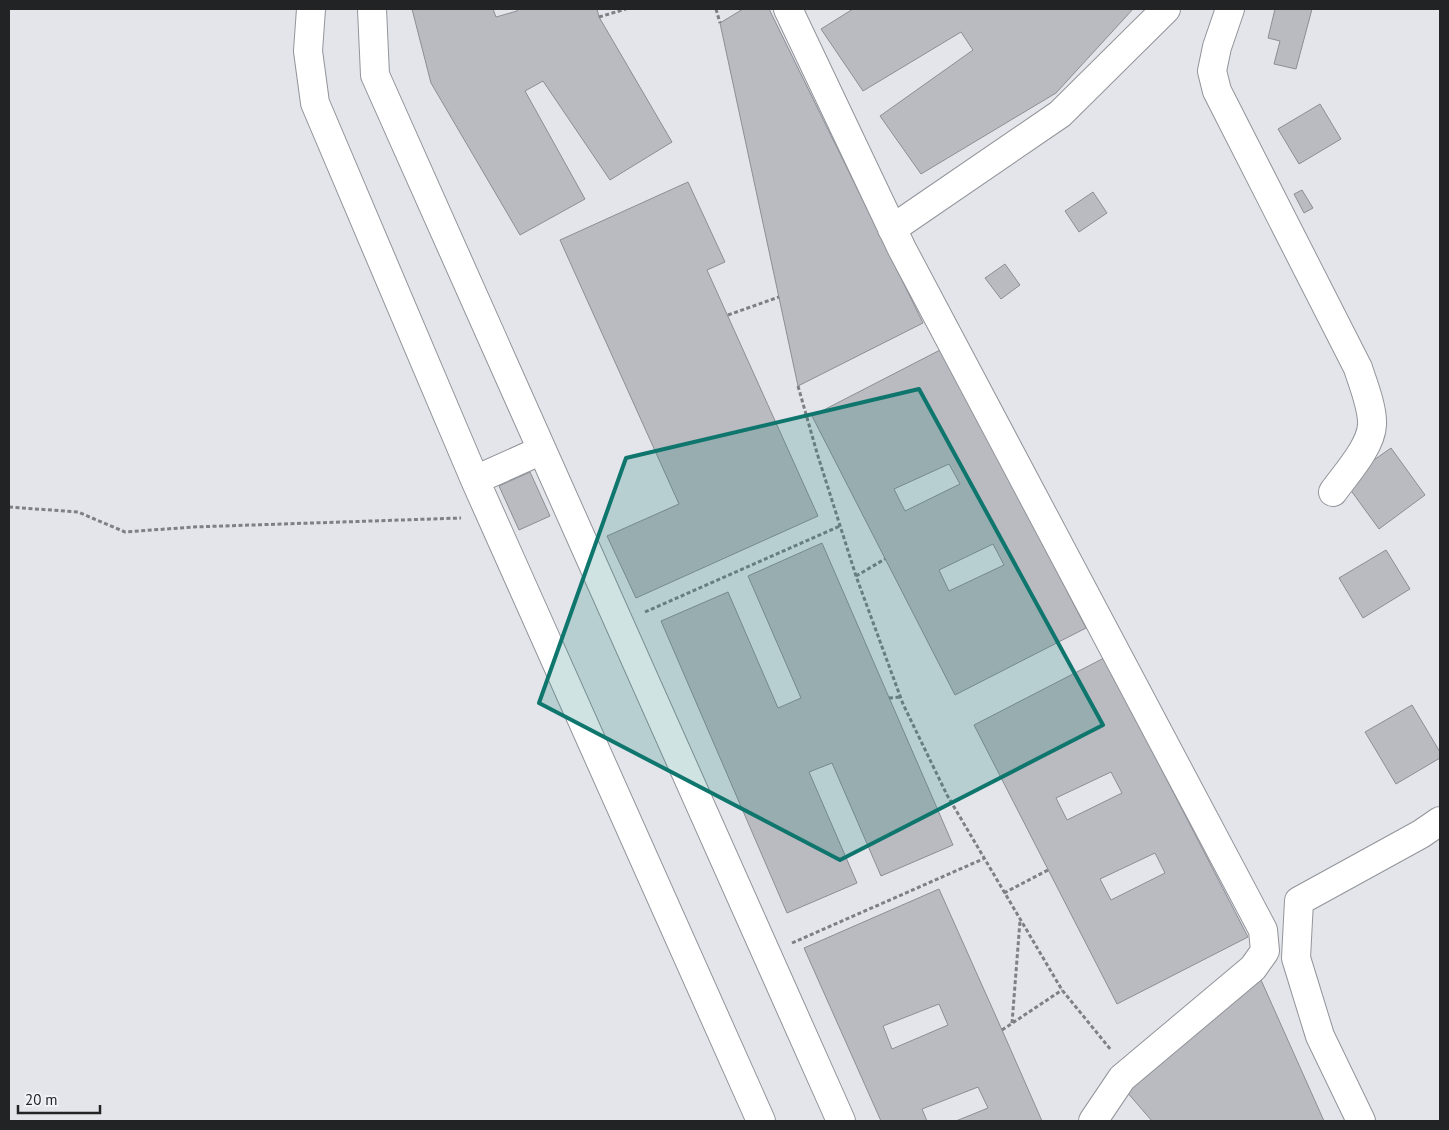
<svg xmlns="http://www.w3.org/2000/svg" width="1449" height="1130" font-family="'PT Sans',sans-serif">
	<style>
		.building { fill: #b9bbc1; stroke: #8d8e95; fill-rule: evenodd }
		.lines { fill: none; stroke-linecap: round; stroke-linejoin: round }
		.minor-casing { stroke: #92949a; stroke-width: 30 }
		.path { stroke: #7e8084; stroke-width: 3; stroke-dasharray: 4 2.5; stroke-linecap: butt }
		.minor { stroke: #fff; stroke-width: 28 }
		.marked { fill: #0f766e; fill-opacity: 0.2; stroke: #0f766e; stroke-width: 4; stroke-linejoin: round }
	</style>
	<rect width="100%" height="100%" fill="#e3e5eb"/>
	<!-- building -->
	<path class="building" d="M412 9H493L496 17 517 11V9H597L599 17 672 142 610 180 543 81 525 91 585 199 520 235 431 83Z
		M743 9H769L923 323 798 386 720 23Z
		M853 9H1133L1056 93 921 174 880 116 973 50 961 32 863 91 821 29Z
		M1275 9H1312L1296 69 1274 64 1280 41 1268 38Z
		M1320 104 1341 139 1299 164 1278 129Z
		M688 182 725 262 707 270 818 516 636 598 607 536 679 504 560 240Z
		M1302 190 1313 208 1304 213 1294 194Z
		M1093 192 1107 213 1079 232 1065 211Z
		M1005 264 1020 285 1001 299 985 278Z
		M942 349 1086 628 955 695 812 416ZM949 464 960 484 905 511 894 489ZM993 544 1004 565 949 591 939 570Z
		M1391 448 1425 495 1379 529 1344 481Z
		M530 472 550 516 519 530 499 486Z
		M822 543 953 845 881 876 832 763 809 772 857 883 787 913 661 621 728 592 778 708 801 698 748 576Z
		M1386 550 1410 589 1363 618 1339 578Z
		M1104 658 1248 937 1117 1004 974 725ZM1111 772 1122 793 1067 820 1056 798ZM1155 853 1165 873 1111 900 1100 879Z
		M1412 705 1440 752V758L1396 784 1365 732Z
		M939 889 1002 1030 1042 1121H956L988 1108 978 1087 922 1109 927 1121H881L804 948ZM939 1004 948 1025 892 1049 883 1026Z
		M1261 980 1324 1121H1152L1126 1091Z"/>
	<g class="lines">
		<defs>
			<path id="minor" d="M311 9 308 51 315 103 475 480 761 1121
				M372 9 375 75 841 1121
				M788 9 902 249 1263 930 1265 951 1253 968 1122 1078 1093 1121
				M1230 9 1217 47 1212 71 1217 91 1358 368C1363 384 1373 408 1372 425 1371 447 1345 475 1333 492
				M892 229 1060 114 1166 9
				M475 480 542 450
				M1361 1121 1320 1036 1296 958 1299 901 1421 834 1440 821"/>
		</defs>
		<!-- minor casing -->
		<use href="#minor" class="minor-casing"/>
		<!-- path -->
		<path class="path" d="M716 9 720 23
			M599 17 626 9
			M728 315 779 297
			M798 386 817 453 856 576 903 704 947 795 1062 990 1111 1050
			M9 507 78 512 125 532 193 527 461 518
			M856 576 885 559
			M645 612 840 526
			M889 698 900 697
			M1004 893 1048 870
			M792 943 983 859
			M1012 1023 1020 921
			M1002 1030 1062 990"/>
		<!-- minor -->
		<use href="#minor" class="minor"/>
	</g>
	<!-- marked area -->
	<path class="marked" d="M919 389 1103 725 840 860 539 703 626 458Z"/>
	<!-- border -->
	<rect width="1449" height="1130" fill="none" stroke="#222325" stroke-width="20"/>
	<!-- scale -->
	<path d="M18 1105v8h82v-8" fill="none" stroke="#222325" stroke-width="2.5"/>
	<text x="25" y="1105" font-size="15" fill="#222325" stroke="#f0f2f9" stroke-width="4" paint-order="stroke">20 m</text>
</svg>
